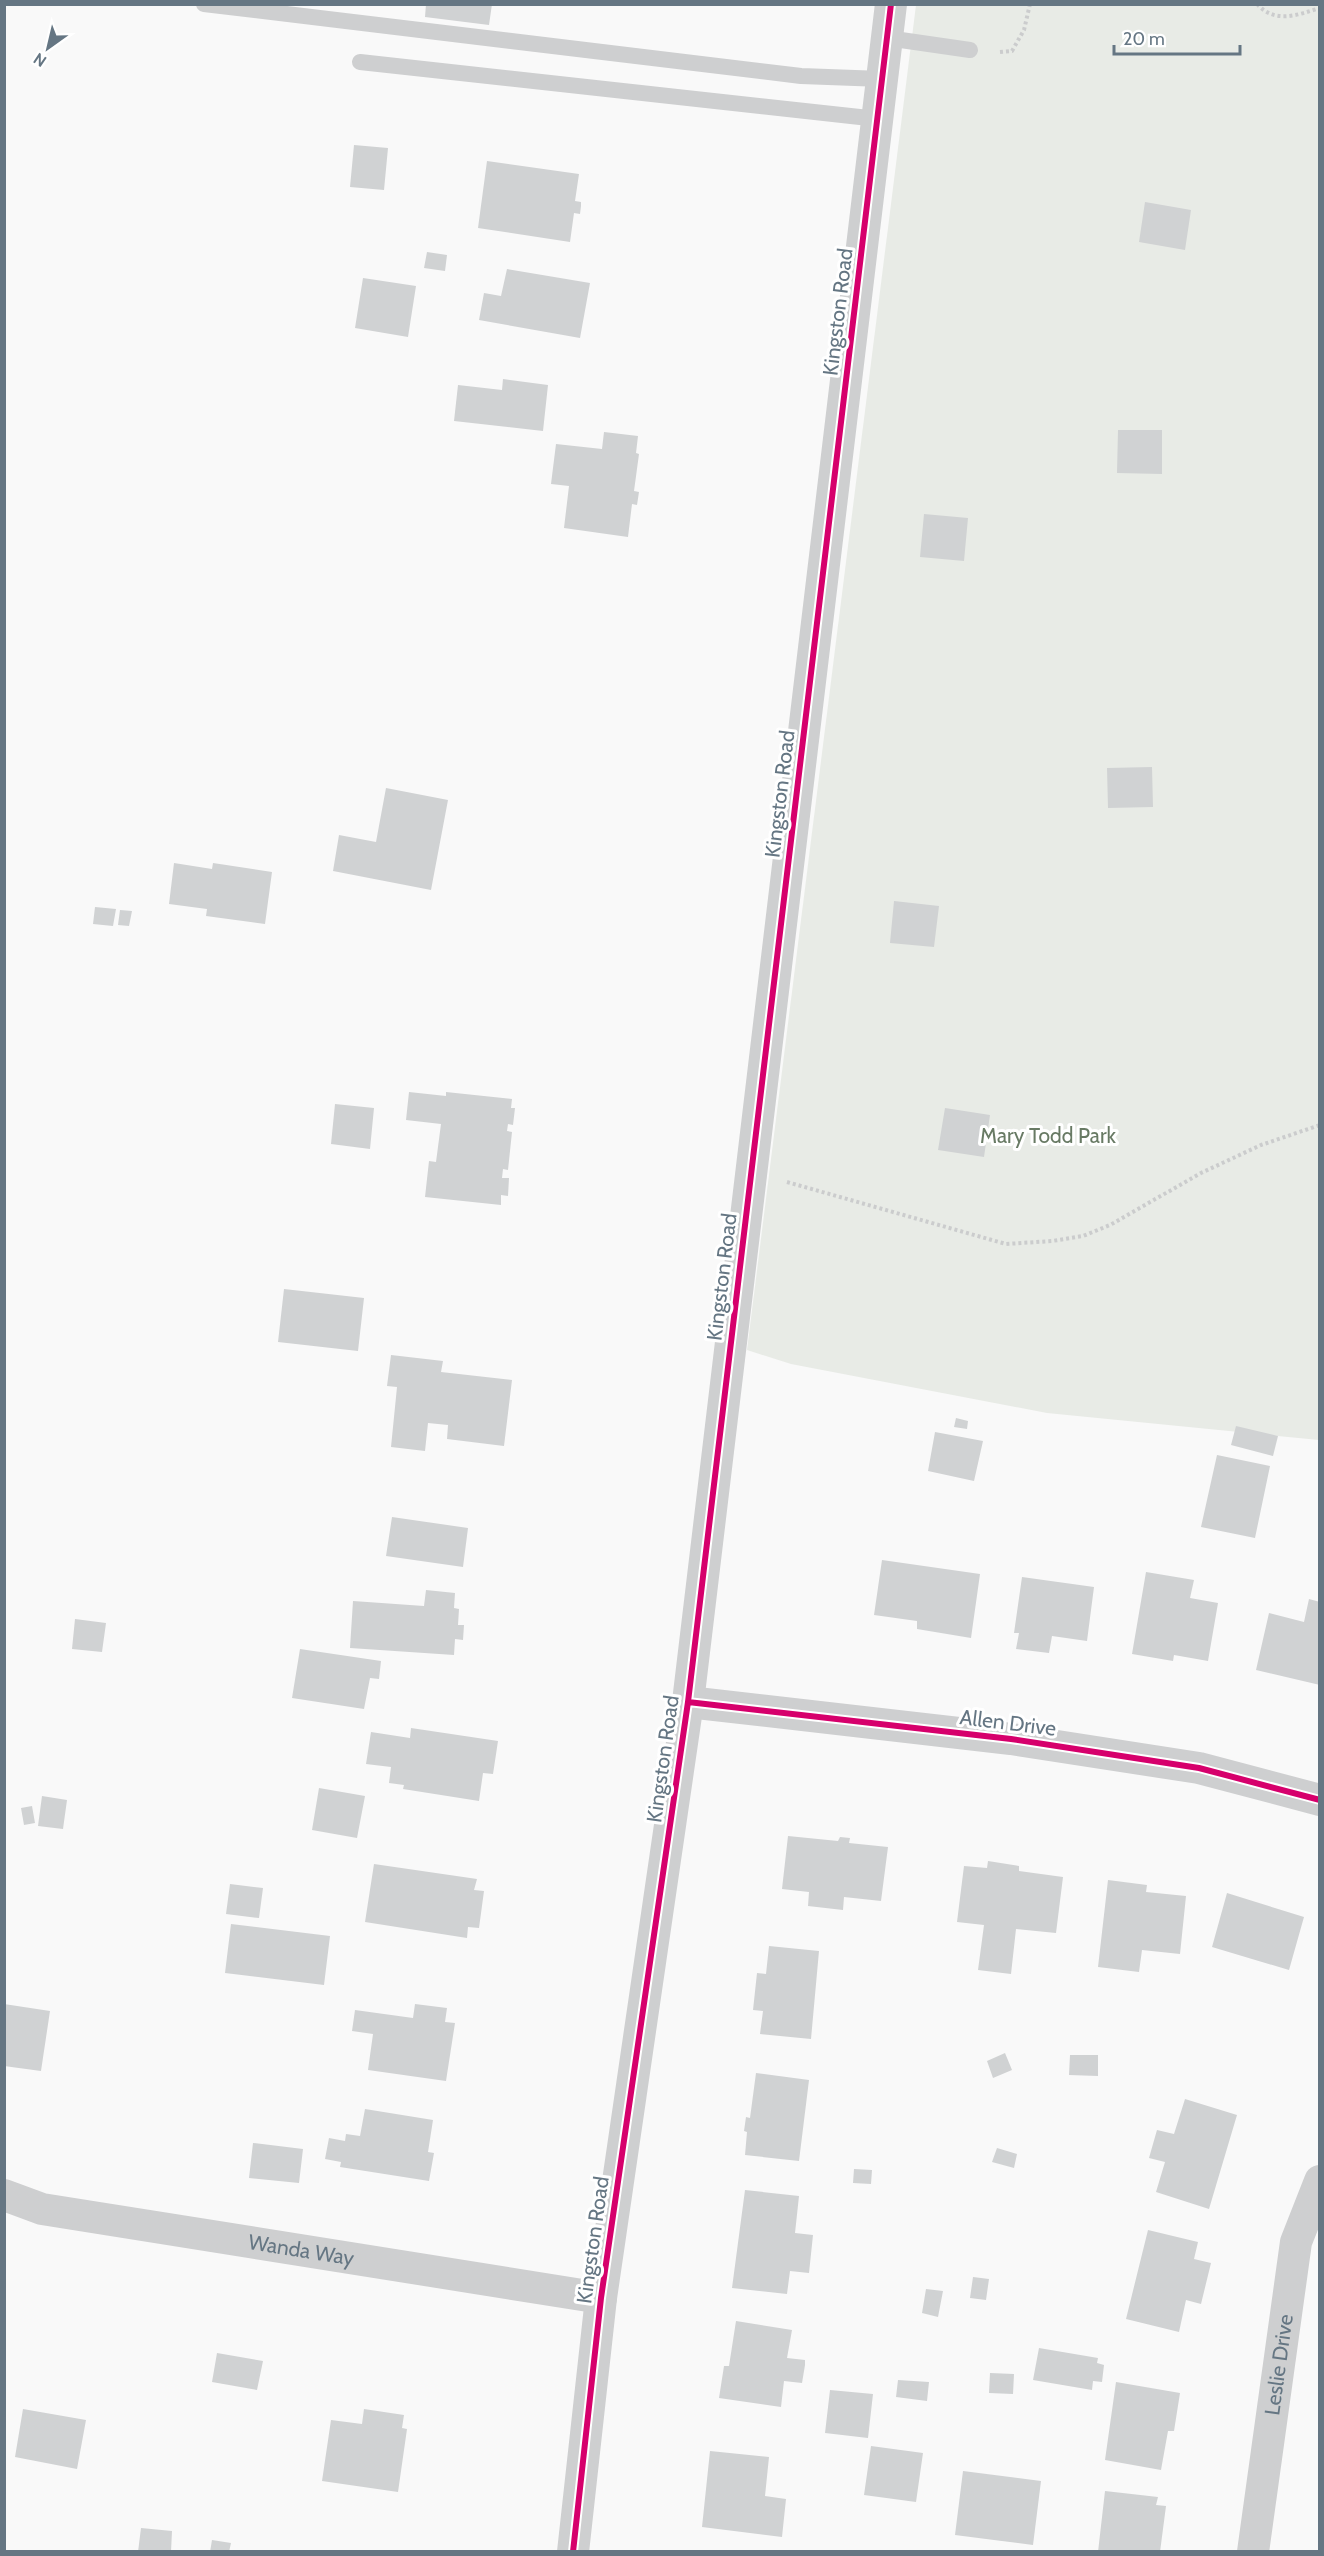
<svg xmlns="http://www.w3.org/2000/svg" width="1324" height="2556" font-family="Cabin,sans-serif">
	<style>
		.green { fill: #e8ebe6 }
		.building { fill: #d0d2d3 }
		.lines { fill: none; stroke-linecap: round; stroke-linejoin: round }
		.path { stroke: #cbcccd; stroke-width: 4; stroke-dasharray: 3 3; stroke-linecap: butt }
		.lane { stroke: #cecfd0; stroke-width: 16 }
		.street { stroke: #cecfd0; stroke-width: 32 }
		.cycleway-casing { stroke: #fff; stroke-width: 10 }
		.cycleway { stroke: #d6006c; stroke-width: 6 }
		.labels { text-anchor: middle; stroke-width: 6; stroke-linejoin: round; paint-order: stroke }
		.street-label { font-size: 21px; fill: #657683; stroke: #fff }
		.park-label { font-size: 21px; fill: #687a64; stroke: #fff }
	</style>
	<rect width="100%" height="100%" fill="#f9f9f9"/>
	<!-- green -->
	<path class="green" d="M916 5H1319V1440L1047 1413 791 1364 747 1350Z"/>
	<!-- building -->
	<path class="building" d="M426 4H492L489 25 425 17Z
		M354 145 388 148 384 190 350 187Z
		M487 161 579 174 575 201 581 202V206L580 214 574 213 570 242 478 228Z
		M1145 202 1191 210 1185 250 1139 242Z
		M427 252 447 255 445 271 424 268Z
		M507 269 590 283 580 338 479 320 484 293 501 296Z
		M363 278 416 286 408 337 355 328Z
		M503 379 548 385 543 431 454 421 458 385 502 390Z
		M1118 430H1162V474L1117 473Z
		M604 432 638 436 636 453 639 454 634 491 639 492 637 505 632 504 628 537 564 528 569 486 551 484 556 444 602 449Z
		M924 514 968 518 964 561 920 557Z
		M1152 767 1153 807 1108 808 1107 768Z
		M386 788 448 800 431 890 333 871 339 835 376 842Z
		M174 863 212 869 213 863 272 872 265 924 206 916 207 909 169 904Z
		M894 901 939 906 934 947 890 943Z
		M95 907 116 909 113 926 93 924Z
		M120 910 132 911 129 926 118 925Z
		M409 1092 446 1096V1092L512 1099 511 1108H515L513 1125 508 1124 507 1131 512 1132 508 1170 503 1169 502 1178H509L508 1196 501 1195V1205L425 1197 429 1161 436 1162 441 1124 406 1120Z
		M335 1104 374 1108 370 1149 331 1144Z
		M945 1108 990 1115 984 1157 938 1150Z
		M284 1289 364 1298 358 1351 278 1342Z
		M391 1355 443 1361 441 1372 512 1380 504 1446 447 1439 448 1425 428 1423 425 1451 391 1447 397 1387 387 1386Z
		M956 1418 968 1421 967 1429 954 1427Z
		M1236 1426 1278 1436 1273 1456 1231 1445Z
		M935 1432 983 1441 974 1481 928 1471Z
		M1217 1455 1270 1466 1255 1538 1201 1527Z
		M392 1517 468 1528 463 1567 386 1556Z
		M882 1560 980 1574 971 1638 917 1629V1621L874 1615Z
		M1146 1572 1194 1580 1190 1598 1218 1603 1208 1661 1174 1655 1173 1661 1132 1654Z
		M1022 1577 1094 1587 1087 1641 1052 1636 1049 1653 1016 1649 1019 1633H1014Z
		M426 1590 455 1593 454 1608 459 1609 458 1625H464L463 1640 455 1639 454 1655 350 1648 353 1601 424 1606Z
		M1309 1599 1320 1602V1685L1256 1670 1269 1613 1304 1622Z
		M75 1619 106 1623 102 1652 72 1649Z
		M300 1649 381 1661 379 1679 370 1678 364 1709 292 1698Z
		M411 1728 498 1741 493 1774 483 1773 479 1801 403 1789 404 1785 389 1783 391 1767 366 1764 371 1732 410 1738Z
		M319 1788 365 1796 357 1838 312 1830Z
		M42 1796 67 1800 63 1829 38 1826Z
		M32 1806 35 1823 24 1825 21 1808Z
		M788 1836 838 1841 840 1837 850 1838 849 1843 888 1847 881 1901 844 1897 843 1910 808 1906 809 1892 782 1889Z
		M988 1861 1019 1866V1871L1063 1877 1056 1933 1016 1929 1011 1974 978 1970 984 1925 957 1922 964 1866 987 1868Z
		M374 1864 477 1879 474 1890 484 1891 479 1928 468 1927 467 1938 365 1922Z
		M1108 1880 1147 1885 1146 1892 1186 1896 1180 1954 1142 1950 1139 1972 1098 1967Z
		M230 1884 263 1888 259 1918 226 1914Z
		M1227 1893 1304 1917 1289 1970 1212 1947Z
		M231 1924 330 1936 324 1985 225 1973Z
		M769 1946 819 1951 811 2039 760 2034 763 2011 753 2010 757 1973 766 1974Z
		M4 2004 50 2011 41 2071 4 2066Z
		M415 2004 447 2008 445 2022 455 2023 446 2081 368 2070 373 2034 352 2031 355 2010 413 2018Z
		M1005 2053 1012 2070 993 2078 987 2061Z
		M1070 2055H1098V2076L1069 2075Z
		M756 2073 809 2080 799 2161 745 2155 747 2132 744 2131 746 2117 750 2118Z
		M1185 2099 1237 2115 1209 2209 1156 2192 1165 2162 1149 2158 1157 2130 1174 2134Z
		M365 2109 433 2120 428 2152 434 2153 429 2181 340 2167 341 2162 325 2159 329 2138 345 2141 346 2134 360 2136Z
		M253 2143 303 2149 299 2183 249 2178Z
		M997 2148 1017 2154 1014 2168 992 2162Z
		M854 2169 872 2170 871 2184 853 2183Z
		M745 2190 799 2196 795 2233 813 2235 809 2273 790 2271 787 2294 732 2288Z
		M1148 2230 1198 2242 1194 2259 1211 2263 1201 2304 1186 2300 1179 2332 1126 2319Z
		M973 2277 989 2279 986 2300 970 2298Z
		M926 2289 943 2291 938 2317 922 2313Z
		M736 2321 792 2330 787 2358 805 2360V2365L802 2383 784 2381 781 2407 719 2398 724 2366H729Z
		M1039 2348 1098 2358 1097 2363 1104 2365 1102 2382 1093 2381 1092 2390 1033 2380Z
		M217 2353 263 2361 257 2390 212 2382Z
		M990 2373 1014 2374 1013 2394 989 2393Z
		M898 2380 929 2382 927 2401 896 2397Z
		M1116 2382 1180 2393 1174 2431H1168L1161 2470 1105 2460Z
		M830 2390 873 2394 868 2438 825 2433Z
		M23 2409 86 2420 77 2469 15 2457Z
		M364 2409 404 2415 402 2428 407 2429 398 2492 322 2481 331 2420 362 2424Z
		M871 2446 923 2453 916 2502 864 2495Z
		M710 2451 769 2457 765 2496 786 2499 782 2537 702 2527Z
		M963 2471 1041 2481 1033 2545 955 2535Z
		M1105 2491 1158 2497 1156 2505 1166 2506 1160 2552H1098Z
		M141 2528 172 2531 171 2552H138Z
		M212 2540 231 2543 229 2552H210Z"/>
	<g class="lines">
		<!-- path -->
		<path class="path" d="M1257 4C1275 24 1297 15 1320 8
			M1000 52 1012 51 1024 30 1030 4
			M787 1182 1006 1244 1052 1241 1083 1236 1110 1225 1201 1173 1261 1145 1320 1125"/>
		<!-- lane -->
		<path class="lane" d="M204 4 801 76 882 79
			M887 38 970 50
			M360 62 878 119"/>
		<!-- street -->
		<g class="street">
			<path d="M688 1702 1011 1739 1199 1768 1320 1800"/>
			<path id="s1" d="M4 2195 42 2209 601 2298"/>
			<path d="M573 2552 601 2298 688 1702 891 4"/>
			<path id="s2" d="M1253 2552 1296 2242 1320 2181"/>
		</g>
		<defs>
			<path id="cycleway" d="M688 1702 1011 1739 1199 1768 1320 1800
				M573 2552 601 2298 688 1702 891 4"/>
		</defs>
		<!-- cycleway casing -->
		<use href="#cycleway" class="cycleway-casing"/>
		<!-- cycleway -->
		<use href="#cycleway" class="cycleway"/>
	</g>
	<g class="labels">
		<!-- street labels -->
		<g class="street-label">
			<text transform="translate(838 312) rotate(-83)" y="7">Kingston Road</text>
			<text transform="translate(780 794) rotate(-83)" y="7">Kingston Road</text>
			<text transform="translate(722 1277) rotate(-83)" y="7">Kingston Road</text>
			<text transform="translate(1008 1723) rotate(7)" y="7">Allen Drive</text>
			<text transform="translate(663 1759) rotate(-82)" y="7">Kingston Road</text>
			<text transform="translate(593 2240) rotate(-82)" y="7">Kingston Road</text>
			<text dy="7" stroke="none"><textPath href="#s1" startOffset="303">Wanda Way</textPath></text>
			<text dy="7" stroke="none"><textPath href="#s2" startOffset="189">Leslie Drive</textPath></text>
		</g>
		<!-- park labels -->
		<g class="park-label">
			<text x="1048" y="1143">Mary Todd Park</text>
		</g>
	</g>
	<!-- border -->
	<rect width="1324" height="2556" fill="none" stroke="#657683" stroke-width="12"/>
	<!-- north arrow -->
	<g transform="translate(48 48) rotate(214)" stroke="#ffffff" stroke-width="4.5" paint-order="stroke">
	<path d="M0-4.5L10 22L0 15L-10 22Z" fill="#657683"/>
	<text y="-9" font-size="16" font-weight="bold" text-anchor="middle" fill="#657683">N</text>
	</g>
	<!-- scale -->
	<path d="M1114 45v9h126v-9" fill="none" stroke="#657683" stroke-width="3"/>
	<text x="1123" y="45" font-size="18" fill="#657683" stroke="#ffffff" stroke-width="4.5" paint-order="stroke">20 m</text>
</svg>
